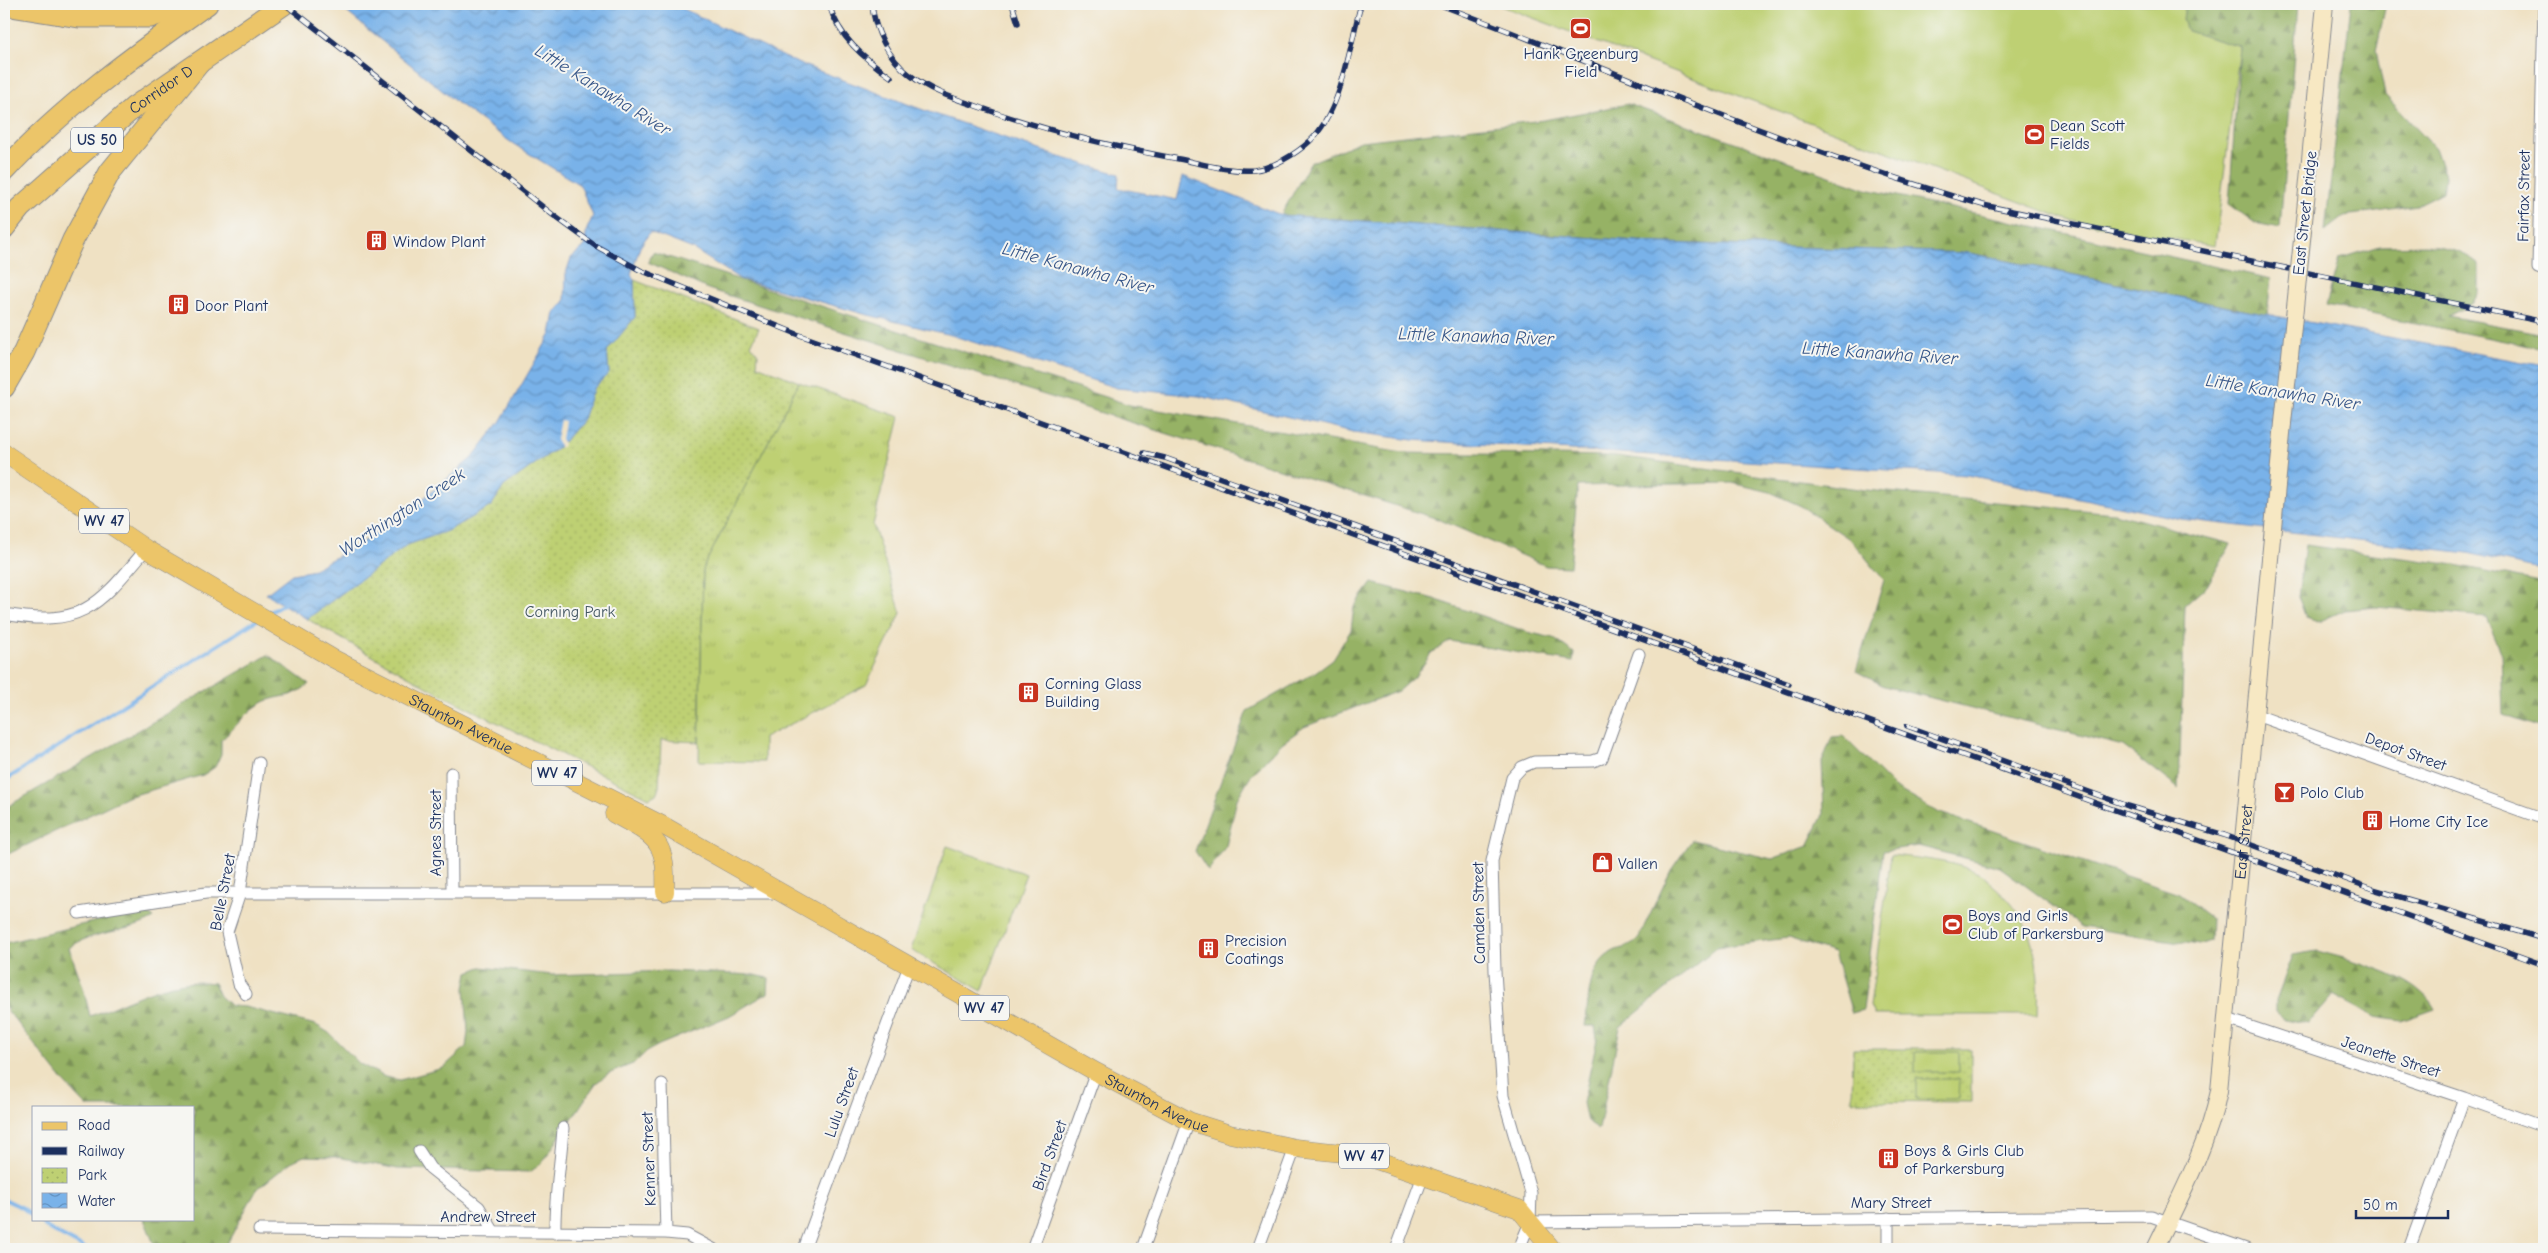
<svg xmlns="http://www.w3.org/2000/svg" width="2548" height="1253" font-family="'Comic Neue',sans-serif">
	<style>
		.grass { fill: url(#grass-tufts); stroke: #6c8068 }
		.forest { fill: url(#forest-firs); stroke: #587062 }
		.park { fill: url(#park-dots); stroke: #6c8068 }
		.pitch { fill: #bed073; stroke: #6c8068 }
		.water { fill: url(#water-waves); stroke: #4a70a4 }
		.pier { fill: #efe1c3 }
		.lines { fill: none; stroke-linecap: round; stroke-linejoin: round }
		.stream { stroke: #79b2e9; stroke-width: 4 }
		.minor-casing { stroke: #858890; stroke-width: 13 }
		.secondary-casing { stroke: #858890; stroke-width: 18 }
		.primary-casing { stroke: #858890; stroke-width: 19 }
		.motorway-casing { stroke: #858890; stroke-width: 23 }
		.minor { stroke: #fff; stroke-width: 11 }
		.secondary { stroke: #f7e8c3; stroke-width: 16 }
		.primary { stroke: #ecc569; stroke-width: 18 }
		.motorway { stroke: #ecc569; stroke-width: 21 }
		.rail-casing { stroke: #1b2f5e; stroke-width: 5.5 }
		.rail { stroke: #f6f6f2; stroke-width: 4; stroke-dasharray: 11; stroke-linecap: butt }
		.secondary-bridge-casing { stroke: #858890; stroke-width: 18; stroke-linecap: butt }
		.secondary-bridge { stroke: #f7e8c3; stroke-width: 16 }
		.labels { text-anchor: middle; stroke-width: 4; stroke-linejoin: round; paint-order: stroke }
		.shield { fill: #f6f6f2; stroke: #5d6b8a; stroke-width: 1 }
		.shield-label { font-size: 15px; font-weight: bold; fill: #1b2f5e }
		.poi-label { font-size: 16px; fill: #1b2f5e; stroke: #f6f6f2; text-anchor: start }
		.street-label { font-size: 16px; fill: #1b2f5e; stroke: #f6f6f2 }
		.park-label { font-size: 16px; fill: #445763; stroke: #f6f6f2 }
		.water-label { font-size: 18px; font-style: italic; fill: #375688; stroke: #f6f6f2 }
	</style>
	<defs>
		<pattern id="grass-tufts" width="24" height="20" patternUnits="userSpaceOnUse" patternTransform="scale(1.25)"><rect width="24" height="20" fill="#bed073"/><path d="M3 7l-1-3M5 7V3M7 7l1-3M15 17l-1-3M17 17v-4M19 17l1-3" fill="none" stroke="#a3b366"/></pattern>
		<pattern id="forest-firs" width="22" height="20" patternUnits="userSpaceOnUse" patternTransform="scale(1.25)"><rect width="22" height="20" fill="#96b265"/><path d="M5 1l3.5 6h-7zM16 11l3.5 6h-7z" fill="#7a9156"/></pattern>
		<pattern id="park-dots" width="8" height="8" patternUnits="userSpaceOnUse" patternTransform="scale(1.25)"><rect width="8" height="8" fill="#bed073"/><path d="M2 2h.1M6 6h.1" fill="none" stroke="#a3b366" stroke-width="1.8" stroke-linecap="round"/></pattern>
		<pattern id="water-waves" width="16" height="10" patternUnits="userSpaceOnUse" patternTransform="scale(1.25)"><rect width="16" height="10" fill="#79b2e9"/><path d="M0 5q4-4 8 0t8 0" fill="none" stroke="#6291c0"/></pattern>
	</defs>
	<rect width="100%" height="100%" fill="#f6f6f2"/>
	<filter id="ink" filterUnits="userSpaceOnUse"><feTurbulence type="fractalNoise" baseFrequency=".02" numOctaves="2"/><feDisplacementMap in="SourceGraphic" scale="10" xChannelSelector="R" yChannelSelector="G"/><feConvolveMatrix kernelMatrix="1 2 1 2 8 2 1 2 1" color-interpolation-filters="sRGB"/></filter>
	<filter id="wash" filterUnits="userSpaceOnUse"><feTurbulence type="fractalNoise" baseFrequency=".0096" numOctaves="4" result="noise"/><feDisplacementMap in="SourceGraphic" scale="20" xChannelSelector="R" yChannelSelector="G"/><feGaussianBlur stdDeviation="1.12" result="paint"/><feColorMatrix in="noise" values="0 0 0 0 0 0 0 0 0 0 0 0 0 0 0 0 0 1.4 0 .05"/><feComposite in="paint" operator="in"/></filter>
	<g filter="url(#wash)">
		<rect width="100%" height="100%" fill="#efe1c3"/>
		<!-- grass -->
		<path class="grass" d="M799 382 900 417 873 525 901 613 866 685 764 738V762L699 761 703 568Z
			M947 846 1026 874 982 991 911 950Z"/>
		<!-- forest -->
		<path class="forest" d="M2185 4H2298L2280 228 2255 223 2229 204 2240 47 2187 31 2183 20Z
			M2351 4H2386L2376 51 2385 95 2435 148 2445 176 2443 192 2417 205 2344 216 2325 231Z
			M1628 104 1866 189 2271 279 2267 315 1969 253 1663 243 1281 215 1310 163 1361 141 1544 120Z
			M2426 245C2446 248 2463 251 2479 264V292L2472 304 2448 316 2544 334V349L2326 305 2339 259 2380 246Z
			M653 252 1130 405 1402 453 1617 456 1866 490 2114 513 2231 544 2207 586 2185 605 2179 789 2123 746 1884 686 1856 671 1884 580 1851 540 1801 506 1770 492 1732 483 1578 486 1570 567 1546 566 1438 519 708 289 648 262Z
			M2305 545 2456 565 2544 583V729L2503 715 2501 652 2486 617 2376 607 2345 610 2318 622 2306 618 2298 596Z
			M1372 583 1434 599 1527 632 1553 638 1574 653 1573 662 1450 641 1431 654 1416 675 1398 691 1304 727 1282 743 1249 778 1237 799 1226 846 1208 871 1195 851 1247 711 1314 673 1333 659 1351 630 1354 607Z
			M268 655 309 684C291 699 285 694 266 701 247 709 236 728 221 740V754L215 767 203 775 127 797 4 856V810L10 805Z
			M1843 736 1894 787 1937 812 2179 894 2211 918 2210 941 2199 945 2082 927 2000 867 1918 846 1883 851 1863 1010 1852 1013 1834 953 1788 938 1717 947 1620 1027 1599 1129 1587 1121 1583 1103 1597 1039 1595 1026H1585C1589 1002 1587 969 1609 954 1621 945 1627 952 1639 937L1671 870 1692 840 1772 859 1808 846 1824 813 1822 762 1832 737Z
			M143 910 154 918C128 934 94 929 69 948L83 987 90 1016C132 1001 168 977 214 983L220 996 231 1006 245 1007 316 1025 329 1033 360 1064 385 1077 400 1080 443 1068 466 1047 468 1032 465 988 468 972 481 967 552 975 669 971 754 975 769 978 768 993 729 1016 659 1045 646 1052 635 1063 608 1074 596 1083 542 1163 530 1172 398 1169 337 1157 304 1156 291 1162 256 1190 228 1242V1249H156L144 1219H194V1107H88L64 1082 4 1006 5 943Z
			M2317 951C2351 960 2418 975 2435 1009L2401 1021 2375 1017 2333 995 2308 1024 2285 1019 2276 1012V1000L2293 955Z"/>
		<!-- park -->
		<path class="park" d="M634 280 759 328 751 345 758 354 757 365 799 382 703 568 699 742 661 740 659 787 656 794 649 798 438 693 307 619 407 545 447 531 491 506 504 486 560 446 583 419 593 389 609 373 607 351 635 317Z
			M1853 1049H1971V1102L1852 1101Z"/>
		<!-- pitch -->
		<path class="pitch" d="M1496 4H2185L2183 20 2187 31 2240 47 2215 246 2068 220Z
			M1891 855C1917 858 1957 861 1980 874 1986 877 1990 883 1995 887 2036 922 2040 964 2038 1015H1874L1870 1006Z
			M1915 1052H1959V1072H1915Z
			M1916 1079H1960L1959 1099H1916Z"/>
		<!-- water -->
		<path class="water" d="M337 4H673L795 62 926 111 1063 158 1119 174 1118 188 1177 200 1183 176 1281 215 1663 243 1969 253 2232 308 2544 366V570L2468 553 2181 519 1968 475 1413 440 1353 432 1199 396 1117 388 951 335 864 314 740 279 693 249 650 232 640 247 631 274 634 280 635 317 607 351 609 373 593 389 583 419 560 446 504 486 491 506 447 531 407 545 307 619 266 594 292 574 310 571 356 546 401 517 472 458 500 422 551 334 555 313 565 301 566 273 571 258 584 247 587 229 593 216 580 185 512 143 456 102Z"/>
		<!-- pier -->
		<path class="pier" d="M560 420 564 421 561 439 564 444 561 448 556 440Z"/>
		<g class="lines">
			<!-- stream -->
			<path class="stream" d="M267 614 287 602
				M4 781 257 620
				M4 1199 23 1208 34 1217
				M37 1219 49 1229 86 1249"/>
		</g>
	</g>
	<g filter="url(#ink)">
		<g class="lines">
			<defs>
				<path id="minor" d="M2544 4 2538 268 2544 270
					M4 614C83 628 98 606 146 549
					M2256 715 2544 819
					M451 773 452 892
					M79 913 206 893H778
					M246 994 239 984 227 932 240 893 259 763
					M2227 1019 2464 1098 2544 1127
					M662 1084 666 1233
					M419 1151 430 1168 479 1207 494 1232
					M1888 1218V1249
					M1530 1222 2151 1216 2246 1249
					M259 1230 666 1233 687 1235 713 1249
					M555 1233C554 1197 561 1163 563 1128
					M804 1249 909 966
					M1032 1249 1096 1072
					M1143 1249 1189 1121
					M1258 1249 1295 1148
					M1396 1249 1423 1176
					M1519 1249 1530 1222 1531 1193 1503 1096 1495 971 1492 861 1512 778 1522 767 1534 762 1593 761 1602 758 1639 654
					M2409 1249 2464 1098"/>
				<g id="secondary">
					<path d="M2305 211 2325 4"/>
					<path id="s1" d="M2155 1249C2179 1199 2208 1146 2219 1091L2283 423"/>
				</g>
				<g id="primary">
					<path id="s2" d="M4 453 146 549 332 658 664 826 1096 1072 1189 1121 1230 1134 1295 1148 1361 1155 1423 1176 1519 1209 1552 1249"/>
					<path d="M614 814C657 838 667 840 665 892"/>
				</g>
				<g id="motorway">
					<path d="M11 4 17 7 79 17H150L188 4"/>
					<path d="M4 171C63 107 136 54 207 4"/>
					<path id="s3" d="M4 228 20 208 133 108 284 4"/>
					<path d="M4 387 24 352 73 240 110 172 199 63"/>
				</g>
			</defs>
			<!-- minor casing -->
			<use href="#minor" class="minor-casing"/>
			<!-- secondary casing -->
			<use href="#secondary" class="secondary-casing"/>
			<!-- primary casing -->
			<use href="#primary" class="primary-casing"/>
			<!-- motorway casing -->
			<use href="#motorway" class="motorway-casing"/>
			<!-- minor -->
			<use href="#minor" class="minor"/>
			<!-- secondary -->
			<use href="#secondary" class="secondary"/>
			<!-- primary -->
			<use href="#primary" class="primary"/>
			<!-- motorway -->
			<use href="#motorway" class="motorway"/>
			<defs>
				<path id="rail" d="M285 4 553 215 594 245 640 270 797 334 2544 965
					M829 4C838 37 864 58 891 77
					M872 4C874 30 889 59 910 75 931 92 957 99 982 108 1047 131 1112 147 1179 159 1203 164 1229 172 1254 170 1273 168 1296 154 1310 141 1342 111 1349 49 1360 8
					M1012 4 1018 23
					M1438 4C1618 72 1798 152 1983 205L2544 322
					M1144 453 1165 458 1268 495 1789 684
					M1907 726 2128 806 2224 835 2373 889 2544 939"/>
			</defs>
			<!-- rail casing -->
			<use href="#rail" class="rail-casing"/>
			<!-- rail -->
			<use href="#rail" class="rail"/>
			<defs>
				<path id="secondary-bridge" d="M2283 423 2305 211"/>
			</defs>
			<!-- secondary-bridge casing -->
			<use href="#secondary-bridge" class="secondary-bridge-casing"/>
			<!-- secondary-bridge -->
			<use href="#secondary-bridge" class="secondary-bridge"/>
		</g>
	</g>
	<!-- icons -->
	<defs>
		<symbol id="stadium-square" viewBox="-11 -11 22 22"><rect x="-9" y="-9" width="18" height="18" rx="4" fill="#c8321e" stroke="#f6f6f2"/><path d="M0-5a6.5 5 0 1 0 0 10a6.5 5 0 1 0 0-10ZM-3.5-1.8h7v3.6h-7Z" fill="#fff"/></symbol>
		<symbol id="building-square" viewBox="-11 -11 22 22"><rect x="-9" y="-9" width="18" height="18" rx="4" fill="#c8321e" stroke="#f6f6f2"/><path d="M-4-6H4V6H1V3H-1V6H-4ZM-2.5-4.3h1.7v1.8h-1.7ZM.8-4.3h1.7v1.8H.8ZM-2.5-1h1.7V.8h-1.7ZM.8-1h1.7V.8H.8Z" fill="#fff"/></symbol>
		<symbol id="bar-square" viewBox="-11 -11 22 22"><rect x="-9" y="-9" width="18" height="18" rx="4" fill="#c8321e" stroke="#f6f6f2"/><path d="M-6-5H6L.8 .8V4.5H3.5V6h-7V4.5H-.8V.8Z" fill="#fff"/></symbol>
		<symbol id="shop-square" viewBox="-11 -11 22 22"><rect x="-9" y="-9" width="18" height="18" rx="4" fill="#c8321e" stroke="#f6f6f2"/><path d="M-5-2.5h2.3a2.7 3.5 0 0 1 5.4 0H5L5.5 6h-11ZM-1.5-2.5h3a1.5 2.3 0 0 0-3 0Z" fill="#fff"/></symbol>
	</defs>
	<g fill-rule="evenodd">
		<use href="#stadium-square" x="1568" y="16" width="25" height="25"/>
		<use href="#stadium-square" x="2022" y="122" width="25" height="25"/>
		<use href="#building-square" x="364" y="228" width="25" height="25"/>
		<use href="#building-square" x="166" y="292" width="25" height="25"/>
		<use href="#building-square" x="1016" y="680" width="25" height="25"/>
		<use href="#bar-square" x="2272" y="780" width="25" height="25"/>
		<use href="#building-square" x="2360" y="808" width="25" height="25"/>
		<use href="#shop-square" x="1590" y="850" width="25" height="25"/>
		<use href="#stadium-square" x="1940" y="912" width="25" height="25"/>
		<use href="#building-square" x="1196" y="936" width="25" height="25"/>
		<use href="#building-square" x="1876" y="1146" width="25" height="25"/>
	</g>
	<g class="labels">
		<!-- shield labels -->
		<g class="shield">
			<rect x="71" y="127.5" width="52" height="25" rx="4"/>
			<rect x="79" y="508.5" width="50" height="25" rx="4"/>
			<rect x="532" y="760.5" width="50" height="25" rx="4"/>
			<rect x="959" y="995.5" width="50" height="25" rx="4"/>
			<rect x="1339" y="1143.5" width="50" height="25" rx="4"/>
		</g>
		<g class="shield-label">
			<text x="97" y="145">US 50</text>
			<text x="104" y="526">WV 47</text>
			<text x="557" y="778">WV 47</text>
			<text x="984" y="1013">WV 47</text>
			<text x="1364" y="1161">WV 47</text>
		</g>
		<!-- poi labels -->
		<g class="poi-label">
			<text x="1581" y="59" text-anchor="middle">Hank Greenburg<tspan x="1581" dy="18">Field</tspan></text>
			<text x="2050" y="131">Dean Scott<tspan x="2050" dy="18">Fields</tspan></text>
			<text x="393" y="247">Window Plant</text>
			<text x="195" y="311">Door Plant</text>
			<text x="1045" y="689">Corning Glass<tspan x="1045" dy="18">Building</tspan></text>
			<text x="2300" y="798">Polo Club</text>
			<text x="2389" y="827">Home City Ice</text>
			<text x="1618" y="869">Vallen</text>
			<text x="1968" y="921">Boys and Girls<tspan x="1968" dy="18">Club of Parkersburg</tspan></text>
			<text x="1225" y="946">Precision<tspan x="1225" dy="18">Coatings</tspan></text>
			<text x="1904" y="1156">Boys &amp; Girls Club<tspan x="1904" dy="18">of Parkersburg</tspan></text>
		</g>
		<!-- street labels -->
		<g class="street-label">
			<text dy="6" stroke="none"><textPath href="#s3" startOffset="210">Corridor D</textPath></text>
			<text transform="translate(2523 196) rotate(-89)" y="6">Fairfax Street</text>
			<text transform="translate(2304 213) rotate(-84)" y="6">East Street Bridge</text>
			<text dy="6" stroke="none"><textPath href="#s2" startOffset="532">Staunton Avenue</textPath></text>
			<text transform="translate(2406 751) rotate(20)" y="6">Depot Street</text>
			<text transform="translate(435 833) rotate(-90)" y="6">Agnes Street</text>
			<text dy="6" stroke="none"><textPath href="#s1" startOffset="421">East Street</textPath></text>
			<text transform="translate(222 892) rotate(-79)" y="6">Belle Street</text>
			<text transform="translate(1478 913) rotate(-91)" y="6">Camden Street</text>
			<text transform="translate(2391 1056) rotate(18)" y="6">Jeanette Street</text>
			<text transform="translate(841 1102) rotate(-70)" y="6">Lulu Street</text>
			<text dy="6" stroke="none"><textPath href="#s2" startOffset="1325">Staunton Avenue</textPath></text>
			<text transform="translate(1049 1155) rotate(-70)" y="6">Bird Street</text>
			<text transform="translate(648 1159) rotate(-92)" y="6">Kenner Street</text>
			<text x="1891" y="1208">Mary Street</text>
			<text x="488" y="1222">Andrew Street</text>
		</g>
		<!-- park labels -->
		<g class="park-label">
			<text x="570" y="617">Corning Park</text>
		</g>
		<!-- water labels -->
		<g class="water-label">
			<text transform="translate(603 90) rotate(32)" y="6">Little Kanawha River</text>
			<text transform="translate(1078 268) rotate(15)" y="6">Little Kanawha River</text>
			<text transform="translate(1476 336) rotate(2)" y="6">Little Kanawha River</text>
			<text transform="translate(1880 353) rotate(4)" y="6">Little Kanawha River</text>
			<text transform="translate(2283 392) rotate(9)" y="6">Little Kanawha River</text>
			<text transform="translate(402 512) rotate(-33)" y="6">Worthington Creek</text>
		</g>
	</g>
	<!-- margin -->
	<rect width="2548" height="1253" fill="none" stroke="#f6f6f2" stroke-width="20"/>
	<!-- legend -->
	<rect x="32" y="1106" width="162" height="115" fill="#f6f6f2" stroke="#9ea6b7"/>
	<rect x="42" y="1122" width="25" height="8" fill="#ecc569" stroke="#9ea6b7"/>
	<text x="78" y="1130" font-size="15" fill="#1b2f5e">Road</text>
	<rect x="42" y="1147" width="25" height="8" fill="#1b2f5e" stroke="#9ea6b7"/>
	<text x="78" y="1156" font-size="15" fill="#1b2f5e">Railway</text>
	<rect x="42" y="1168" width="25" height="15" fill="url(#park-dots)" stroke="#9ea6b7"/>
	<text x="78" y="1180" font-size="15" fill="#1b2f5e">Park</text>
	<rect x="42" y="1193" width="25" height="15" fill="url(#water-waves)" stroke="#9ea6b7"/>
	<text x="78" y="1206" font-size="15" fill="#1b2f5e">Water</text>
	<!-- scale -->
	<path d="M2356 1210v8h92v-8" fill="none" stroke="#1b2f5e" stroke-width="2.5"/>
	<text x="2363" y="1210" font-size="15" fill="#1b2f5e" stroke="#f6f6f2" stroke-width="4" paint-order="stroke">50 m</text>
</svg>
